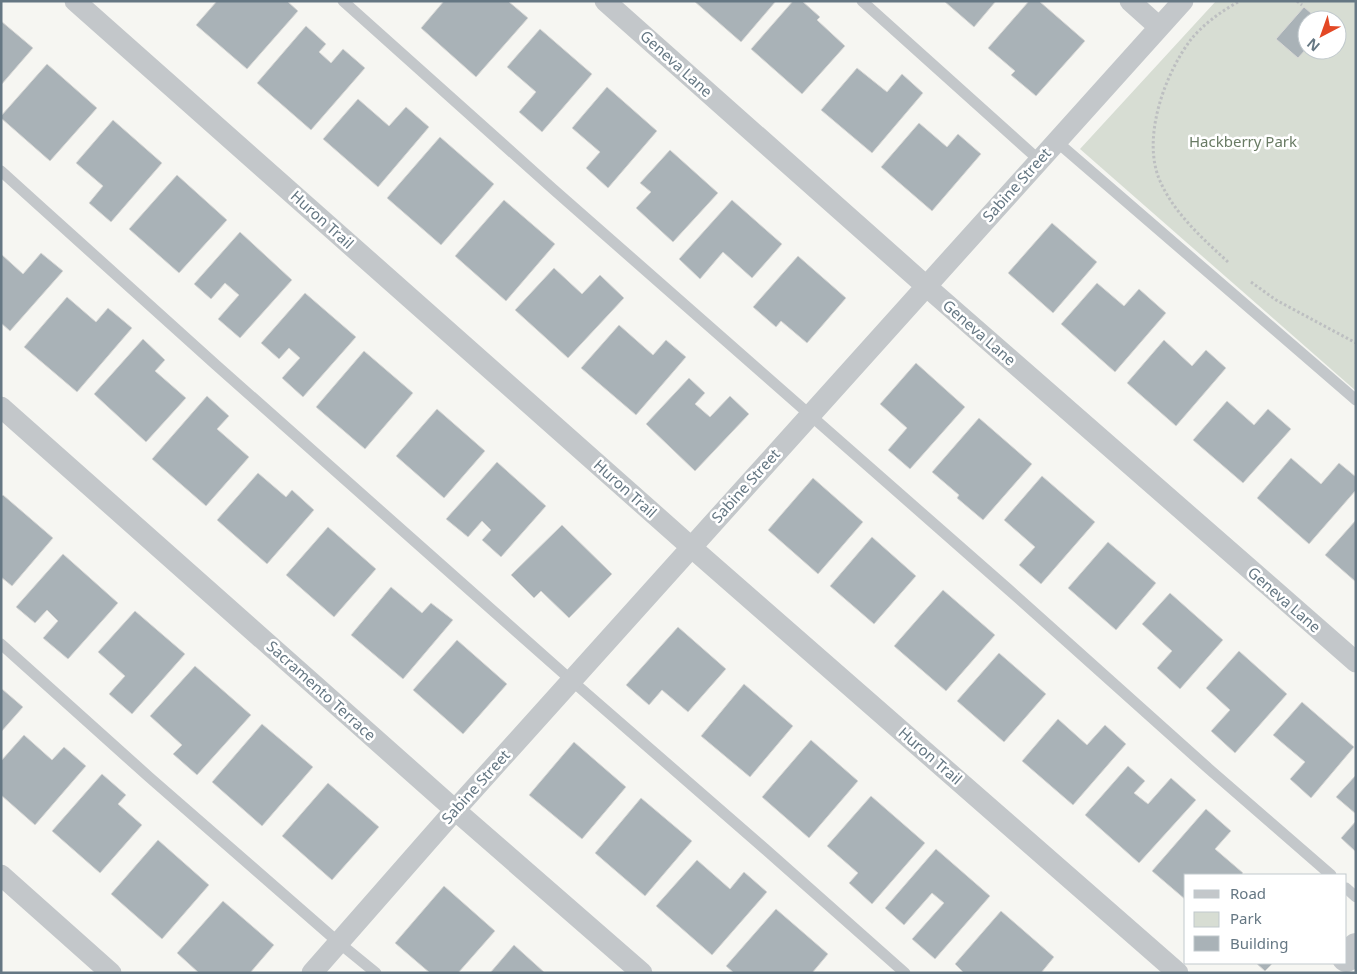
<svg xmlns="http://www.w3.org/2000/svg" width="1357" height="974" font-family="'Noto Sans',sans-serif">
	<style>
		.green { fill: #d7ddd3; fill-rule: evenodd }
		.building { fill: #a9b2b7; stroke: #d7d7d5 }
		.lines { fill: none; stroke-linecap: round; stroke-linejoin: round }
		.path { stroke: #bdbfc1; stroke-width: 3; stroke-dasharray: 2.5 2.5; stroke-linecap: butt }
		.service { stroke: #c3c7ca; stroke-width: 11 }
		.minor { stroke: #c3c7ca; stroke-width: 21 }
		.tertiary { stroke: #c3c7ca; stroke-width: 28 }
		.labels { text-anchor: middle; stroke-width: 5; stroke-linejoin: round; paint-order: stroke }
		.street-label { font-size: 15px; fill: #657783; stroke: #fff }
		.park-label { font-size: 15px; fill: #697b64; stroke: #fff }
	</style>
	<rect width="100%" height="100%" fill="#f6f6f2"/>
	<!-- green -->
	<path class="green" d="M1216 1H1356V391L1080 149ZM1307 20H1337V50H1307Z"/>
	<!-- building -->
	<path class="building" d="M217 1H287L298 11 247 69 196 25Z
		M444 1H508L528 18 476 77 421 28Z
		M694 1H776L741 42Z
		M793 1H802L820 17 817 20 845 46 802 94 751 49Z
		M944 1H996L974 27Z
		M1029 1H1039L1085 41 1036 96 1011 75 1015 71 988 48Z
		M1304 7 1319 20H1307V48L1298 58 1276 39Z
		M1 21 33 48 1 85Z
		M306 26 326 44 319 52 331 63 343 49 365 68 311 130 257 83Z
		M540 29 592 74 542 132 519 112 536 92 507 67Z
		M47 64 97 108 50 161 1 118V116Z
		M857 68 887 92 902 74 923 93 872 153 821 110Z
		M607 87 657 131 608 188 586 168 600 152 572 128Z
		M358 99 389 126 406 107 429 127 378 187 323 139Z
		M113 120 162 163 111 222 89 203 103 186 76 163Z
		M919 123 947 147 958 134 981 154 932 211 881 167Z
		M440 137 494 184 441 245 387 198Z
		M670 150 718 193 673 242 636 208 651 192 640 183Z
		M177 175 227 220 179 273 129 229Z
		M504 200 555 244 506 301 455 256Z
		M732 200 782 244 752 278 723 252 700 279 679 259Z
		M1052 223 1097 262 1053 313 1008 273Z
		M240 232 292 280 240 338 218 319 239 295 225 283 211 299 194 284Z
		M41 253 63 271 10 331 1 323V254L23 274Z
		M798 256 846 298 807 343 781 321 776 327 753 307Z
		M554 268 582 294 600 275 624 298 568 358 515 310Z
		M1097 283 1124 306 1139 289 1166 313 1115 372 1061 324Z
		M305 293 356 337 303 397 282 378 300 358 289 348 279 359 261 343Z
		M67 297 96 322 108 308 132 328 77 392 24 347Z
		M619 325 653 355 666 340 686 357 636 415 581 368Z
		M143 339 165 360 155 371 186 398 146 442 94 394Z
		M1164 340 1192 366 1206 350 1226 368 1176 426 1127 383Z
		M364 351 413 393 365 449 316 407Z
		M916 363 965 407 910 469 888 450 907 428 880 404Z
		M689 378 705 393 695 404 710 417 730 396 749 414 695 471 646 424Z
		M207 396 229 416 217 429 249 457 206 506 152 459Z
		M1227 401 1254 425 1268 409 1291 429 1243 483 1193 440Z
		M437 409 485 451 444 498 396 456Z
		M979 418 1032 464 983 520 957 498 959 495 932 472Z
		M1291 458 1321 484 1339 463 1356 477V490L1309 544 1257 498Z
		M497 462 546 506 501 557 482 540 491 530 482 521 468 537 446 519Z
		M258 473 286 497 292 490 314 510 267 564 217 520Z
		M1042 476 1095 522 1041 584 1019 565 1035 547 1004 520Z
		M813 478 863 522 818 574 768 530Z
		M3 495 53 538 12 586 1 577V497Z
		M1356 520V582L1325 555Z
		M562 525 612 574 569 618 541 591 534 598 511 575Z
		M328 527 376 569 334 617 286 575Z
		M872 537 916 576 874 624 830 586Z
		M1108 542 1156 583 1116 630 1068 588Z
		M63 554 118 603 68 659 43 638 58 621 47 610 35 623 16 607Z
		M391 587 422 613 431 603 453 620 403 679 351 635Z
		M943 590 995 635 946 691 894 646Z
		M1170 593 1223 640 1180 689 1157 668 1172 651 1142 624Z
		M135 611 185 654 132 714 109 694 125 676 98 652Z
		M678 627 726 669 688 712 662 690 649 705 626 685Z
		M457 640 507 684 463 734 413 690Z
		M1239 651 1287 694 1235 753 1211 731 1230 710 1206 688Z
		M999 653 1046 694 1004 742 957 701Z
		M195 666 251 715 197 775 173 754 182 745 150 716Z
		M744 684 793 726 750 777 701 736Z
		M2 689 23 707 1 732V691Z
		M1302 702 1354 747 1311 798 1290 779 1305 762 1273 735Z
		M1058 719 1087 745 1105 725 1126 744 1073 805 1022 761Z
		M262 724 313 767 262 826 212 782Z
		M24 735 52 760 64 747 86 766 35 825 1 795V761Z
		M811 740 858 781 809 838 762 797Z
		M574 742 626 787 582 839 529 795Z
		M1128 766 1145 781 1134 793 1148 804 1171 778 1196 800 1139 863 1085 815Z
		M102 774 126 795 118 804 142 825 100 873 52 831Z
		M1356 775V814L1336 797Z
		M328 783 379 827 332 880 282 836Z
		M871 796 925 843 872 904 849 883 858 873 827 846Z
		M641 798 692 841 645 896 595 853Z
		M1206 809 1231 831 1215 849 1243 873 1241 875H1186V900L1152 871Z
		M1356 821V852L1341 838Z
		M158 840 209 885 162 939 111 894Z
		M936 849 990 896 935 959 912 939 944 903 932 893 904 925 885 908Z
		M697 860 730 889 744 872 767 892 712 955 656 906Z
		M444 886 495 931 458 973H430L395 943Z
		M223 901 274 945 250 973H199L177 953Z
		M776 909 828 954 812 973H734L726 966Z
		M1001 911 1054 957 1041 973H964L955 964Z
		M514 945 545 973H490Z
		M1256 963H1273L1265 971Z"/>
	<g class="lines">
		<!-- path -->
		<path class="path" d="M1297 1 1302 5
			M1228 262C1202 238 1174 213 1160 181 1141 138 1165 73 1192 38 1205 23 1223 10 1240 1
			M1251 282 1276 300 1356 343"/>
		<!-- service -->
		<path class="service" d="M343 1 553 189 1008 589 1209 769 1331 875
			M862 1 1039 160
			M1056 141 1356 400
			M1 171 43 209 216 365 571 680 765 849 905 973
			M1 644 149 777 338 942 376 973
			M1346 888 1356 897"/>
		<!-- minor -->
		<path class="minor" d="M75 1 691 547 1178 973
			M605 1 926 286 1356 662
			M1130 1 1159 27
			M1 407 455 810 642 973
			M1 875 111 973
			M312 973 455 810 1183 1"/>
		<!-- tertiary -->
		<path class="tertiary" d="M1346 958 1356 947"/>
	</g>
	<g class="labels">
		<!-- street labels -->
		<g class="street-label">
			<text transform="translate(676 64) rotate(42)" y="5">Geneva Lane</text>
			<text transform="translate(1017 185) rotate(-48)" y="5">Sabine Street</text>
			<text transform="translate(322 220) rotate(42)" y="5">Huron Trail</text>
			<text transform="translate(979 333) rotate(41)" y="5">Geneva Lane</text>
			<text transform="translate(746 486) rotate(-48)" y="5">Sabine Street</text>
			<text transform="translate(625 489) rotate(42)" y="5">Huron Trail</text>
			<text transform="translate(1284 600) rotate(41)" y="5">Geneva Lane</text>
			<text transform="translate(321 691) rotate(42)" y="5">Sacramento Terrace</text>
			<text transform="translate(930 756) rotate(41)" y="5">Huron Trail</text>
			<text transform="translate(476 787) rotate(-48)" y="5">Sabine Street</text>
		</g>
		<!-- park labels -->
		<g class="park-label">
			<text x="1243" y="147">Hackberry Park</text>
		</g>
	</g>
	<!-- border -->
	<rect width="1357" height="974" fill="none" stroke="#657783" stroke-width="5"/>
	<!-- legend -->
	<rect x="1184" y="874" width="162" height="90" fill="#ffffff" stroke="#c1c9cd"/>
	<rect x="1194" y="890" width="25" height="8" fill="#c3c7ca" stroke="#c1c9cd"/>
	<text x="1230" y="899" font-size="15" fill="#657783">Road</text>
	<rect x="1194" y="912" width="25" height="15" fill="#d7ddd3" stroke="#c1c9cd"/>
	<text x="1230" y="924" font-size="15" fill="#657783">Park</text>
	<rect x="1194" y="936" width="25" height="15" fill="#a9b2b7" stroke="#c1c9cd"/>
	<text x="1230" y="949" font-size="15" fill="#657783">Building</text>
	<!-- north arrow -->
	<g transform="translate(1322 35) rotate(221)"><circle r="24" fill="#ffffff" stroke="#c1c9cd"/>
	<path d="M0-4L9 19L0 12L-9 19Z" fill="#e34825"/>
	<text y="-8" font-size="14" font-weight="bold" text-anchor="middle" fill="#657783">N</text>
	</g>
</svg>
